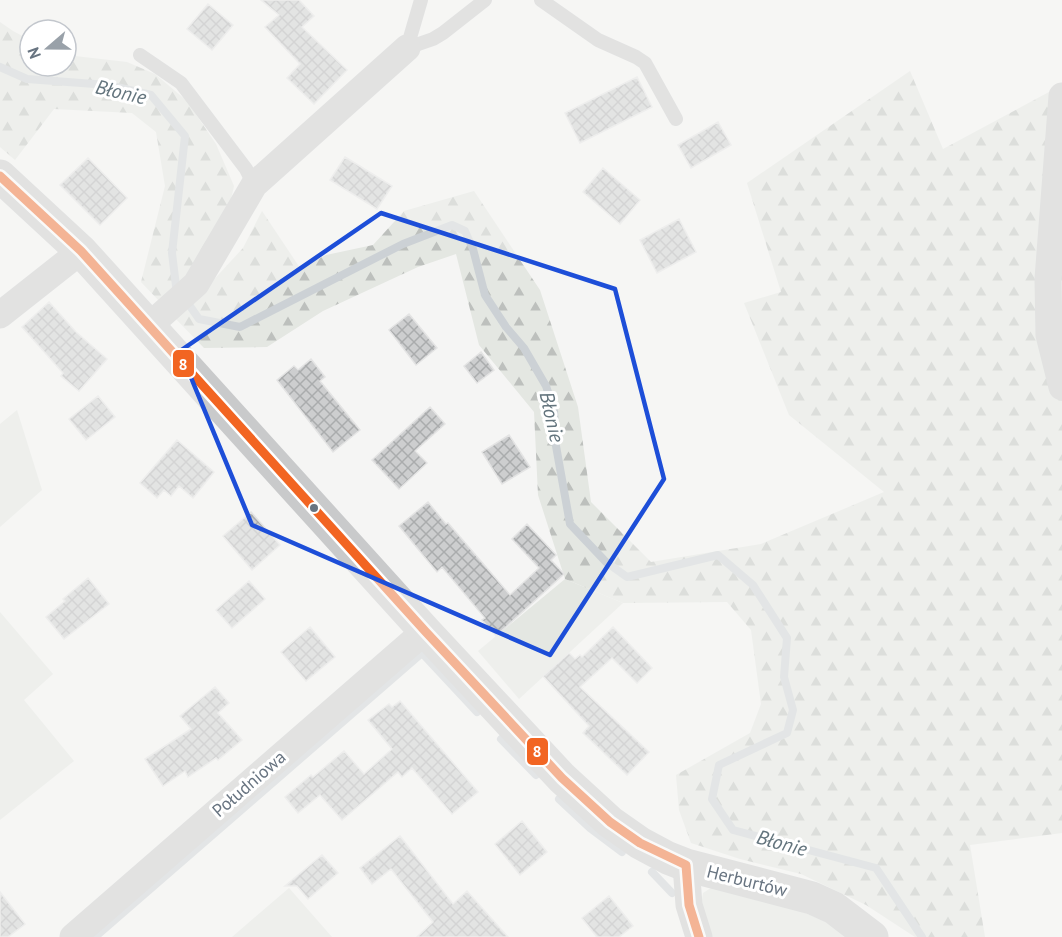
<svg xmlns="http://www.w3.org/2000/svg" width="1062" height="937" font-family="'PT Sans',sans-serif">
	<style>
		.grass { fill: #e4e7e2 }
		.forest { fill: url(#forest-firs) }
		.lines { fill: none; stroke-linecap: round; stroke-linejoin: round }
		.stream { stroke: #ccd1d5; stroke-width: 8 }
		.building { fill: url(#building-cross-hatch); stroke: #e4e4e4; stroke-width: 1.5 }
		.service { stroke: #c9cacb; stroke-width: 14 }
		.minor { stroke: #c9cacb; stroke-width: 27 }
		.tertiary { stroke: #c9cacb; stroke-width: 33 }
		.bus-1-casing { stroke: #fff; stroke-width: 14 }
		.bus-1 { stroke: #f26522; stroke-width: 9 }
		.marked { fill: none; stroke: #1d4ed8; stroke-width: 4.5; stroke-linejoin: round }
		.bus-dot { fill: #687481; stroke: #fff; stroke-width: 2 }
		.labels { text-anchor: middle; stroke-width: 6; stroke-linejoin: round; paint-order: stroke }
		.street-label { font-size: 18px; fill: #687481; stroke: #fff }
		.water-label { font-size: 20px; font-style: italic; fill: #63747d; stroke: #fff }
		.line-badge { stroke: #fff; stroke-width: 2 }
		.badge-label { font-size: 16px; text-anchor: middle; font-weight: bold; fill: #fff }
	</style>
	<defs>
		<pattern id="forest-firs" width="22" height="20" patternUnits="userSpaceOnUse" patternTransform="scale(1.5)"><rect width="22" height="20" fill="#e4e7e2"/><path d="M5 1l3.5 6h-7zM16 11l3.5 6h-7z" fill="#bdc0bd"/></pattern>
		<pattern id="building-cross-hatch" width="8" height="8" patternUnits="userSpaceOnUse" patternTransform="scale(1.5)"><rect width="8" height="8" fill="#cdcecf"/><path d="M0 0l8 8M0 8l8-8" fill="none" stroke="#aaacad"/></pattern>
	</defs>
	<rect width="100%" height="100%" fill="#f5f5f4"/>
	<!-- grass -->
	<path class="grass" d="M17 410 42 490 0 527V424Z
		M565 579 623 603 519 699 478 651Z
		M0 612 53 674 24 700 74 761 0 820Z
		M289 888 332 937H232Z
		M711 888C756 895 813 911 852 937H712L701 905 703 893Z"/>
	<!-- forest -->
	<path class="forest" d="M0 22 13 31 30 40V66H66V55L127 62 155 74 187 101 216 144 234 186 228 212 194 274 160 302 141 282 165 186 156 132 132 113 54 109 15 160 0 147Z
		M910 71 943 149 1062 85V833L970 845 985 937H915L866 905 801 874 740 859 691 843 679 810 676 775 750 733 761 704 751 630 727 602 623 603 565 579 538 495 534 412 479 345 456 254 418 267 323 311 267 347 204 348 174 317 208 286 243 248 262 211 300 268 326 255 373 245 404 211 474 191 540 290 578 407 591 502 651 562 761 544 884 492 789 415 744 303 781 292 747 183Z"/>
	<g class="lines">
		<!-- stream -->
		<path class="stream" d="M0 67 27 79 108 85 151 95 185 136 172 253 176 286 199 319 240 327 403 244 452 225 465 231 473 249 485 295 506 327 524 348 546 386 554 410 556 446 570 524 606 562 627 577 718 555 753 585 787 638 784 677 793 710 787 733 719 765 712 799 733 830 876 868 922 937
			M501 739 536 775
			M559 799 590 828 622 852
			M652 872 672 893
			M95 937 422 653 477 712"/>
	</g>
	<!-- building -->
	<path class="building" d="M261 0H299L314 16 302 27 347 70 314 104 287 78 300 64 265 27 279 15Z
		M208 4 233 25 212 50 187 29Z
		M637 77 652 107 580 143 565 113Z
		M718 122 731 145 691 168 678 145Z
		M345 157 392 186 377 209 330 180Z
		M88 158 127 198 100 225 60 185Z
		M603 168 640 200 620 224 583 192Z
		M679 219 696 252 657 273 640 240Z
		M49 302 76 332 107 359 79 391 61 376 63 373 22 327Z
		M409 314 437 348 416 365 389 330Z
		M481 352 494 370 477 383 464 366Z
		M311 359 325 377 320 381 360 430 333 452 277 380 294 366 298 370Z
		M98 396 115 417 86 440 69 419Z
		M430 407 445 424 415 451 427 463 399 489 372 460Z
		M509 435 530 467 502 484 482 452Z
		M177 440 214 472 193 498 179 486 171 496 164 490 157 498 140 483Z
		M428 502 446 524 448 523 510 595 539 568 512 539 527 524 556 555 551 560 564 574 496 636 482 620 485 618 442 567 437 572 399 526Z
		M251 512 280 545 252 570 223 536Z
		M88 578 109 604 64 639 46 617 65 601 63 599Z
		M249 581 265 599 232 628 216 610Z
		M310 627 335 657 306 681 281 652Z
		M613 627 652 668 637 683 612 658 580 687 649 752 627 775 583 733 589 726 543 676 569 653 575 659 580 655 582 657Z
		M215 687 229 703 218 713 242 740 218 760 216 758 188 777 185 771 163 786 145 759 191 729 180 716Z
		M400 701 478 792 452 814 412 768 402 777 398 772 342 820 320 795 298 813 285 797 311 775 313 777 344 751 364 774 392 749 368 720 389 704 392 707Z
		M522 821 547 852 520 875 495 844Z
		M400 836 453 904 467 891 508 937H417L433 922 391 869 372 884 360 868Z
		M322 855 338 873 308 899 297 886H285Z
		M0 892 25 924 8 937H0Z
		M609 896 633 926 619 937H597L582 918Z"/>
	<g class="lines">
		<!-- service -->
		<path class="service" d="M541 0 598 40 636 57 645 63 676 119
			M407 48 433 39 443 33 485 0
			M407 48 421 0
			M140 55 181 83 246 169 254 185"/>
		<!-- minor -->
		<path class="minor" d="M1062 96 1048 279 1049 335 1062 387
			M0 315 81 251
			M149 326 196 284 254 185 407 48
			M686 865 689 905 699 937
			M73 937 425 631"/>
		<!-- tertiary -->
		<path class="tertiary" d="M0 176 81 251 425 631 562 778 610 822 640 843 668 858 686 865 812 898 834 908 872 937"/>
		<defs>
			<path id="bus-1" d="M0 176 81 251 425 631 562 778 610 822 640 843 686 865 689 905 699 937"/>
		</defs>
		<!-- bus-1 casing -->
		<use href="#bus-1" class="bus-1-casing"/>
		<!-- bus-1 -->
		<use href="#bus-1" class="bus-1"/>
	</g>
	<!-- marked area -->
	<path d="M0 0H1062V937H0ZM381 213 615 289 664 479 550 655 252 525 180 351Z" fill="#f5f5f4" fill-opacity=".55" fill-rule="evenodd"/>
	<path class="marked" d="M381 213 615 289 664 479 550 655 252 525 180 351Z"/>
	<!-- markers -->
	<circle class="bus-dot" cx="314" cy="508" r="5"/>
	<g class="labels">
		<!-- street labels -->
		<g class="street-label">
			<text transform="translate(249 784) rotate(-41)" y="6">Południowa</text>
			<text transform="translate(747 881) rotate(14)" y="6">Herburtów</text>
		</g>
		<!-- water labels -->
		<g class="water-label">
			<text transform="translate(121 92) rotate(13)" y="7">Błonie</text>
			<text transform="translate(552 417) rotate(77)" y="7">Błonie</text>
			<text transform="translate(782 843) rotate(15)" y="7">Błonie</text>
		</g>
	</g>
	<g class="line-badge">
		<rect x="172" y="349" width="23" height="29" rx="6" fill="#f26522"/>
		<rect x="526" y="737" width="23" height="29" rx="6" fill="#f26522"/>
	</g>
	<g class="badge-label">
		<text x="183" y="370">8</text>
		<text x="537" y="757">8</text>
	</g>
	<!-- north arrow -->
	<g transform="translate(48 48) rotate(250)"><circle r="28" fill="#ffffff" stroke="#c3c7cd" stroke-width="1.5"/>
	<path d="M0-4.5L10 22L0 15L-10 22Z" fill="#99a1a9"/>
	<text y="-9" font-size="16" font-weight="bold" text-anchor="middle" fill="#687481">N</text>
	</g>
</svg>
